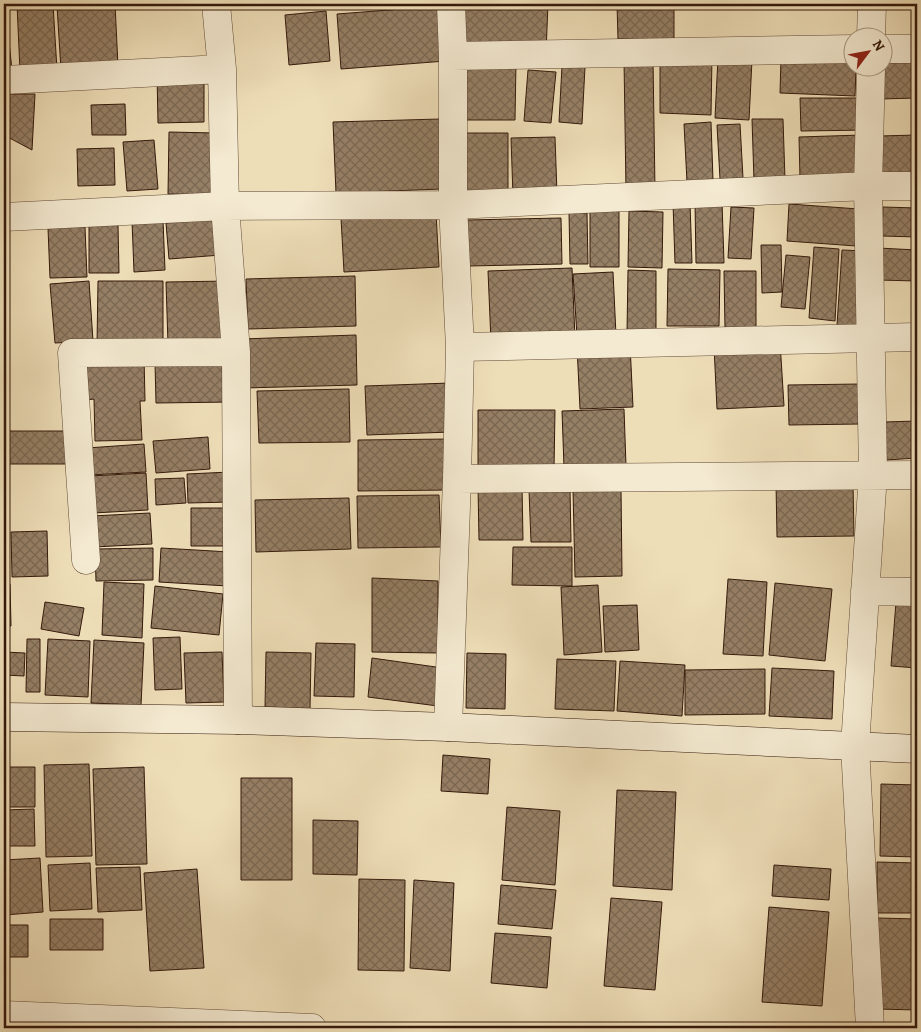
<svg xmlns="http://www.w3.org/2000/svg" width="921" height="1032" font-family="Alegreya,serif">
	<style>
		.building { fill: url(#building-cross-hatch); stroke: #34190b }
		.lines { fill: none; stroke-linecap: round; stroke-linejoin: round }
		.street-casing { stroke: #624a36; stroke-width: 29 }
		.secondary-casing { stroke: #34190b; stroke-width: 29 }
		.street { stroke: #f4ead1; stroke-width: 28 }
		.secondary { stroke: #f4ead1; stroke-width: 28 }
	</style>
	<defs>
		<pattern id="building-cross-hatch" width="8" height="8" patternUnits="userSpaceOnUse" patternTransform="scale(1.25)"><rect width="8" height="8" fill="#957f65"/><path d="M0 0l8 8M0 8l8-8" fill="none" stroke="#7a6751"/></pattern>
	</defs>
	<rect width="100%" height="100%" fill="#eedeb8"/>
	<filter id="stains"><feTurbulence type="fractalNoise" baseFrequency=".004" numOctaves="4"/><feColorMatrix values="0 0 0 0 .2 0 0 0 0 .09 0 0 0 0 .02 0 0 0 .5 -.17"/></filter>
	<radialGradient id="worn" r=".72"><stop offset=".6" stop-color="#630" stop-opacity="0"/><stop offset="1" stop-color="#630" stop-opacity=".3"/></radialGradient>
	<!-- building -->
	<path class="building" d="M17 4H53L57 70 20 71Z
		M98 4H115L118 66 61 70 57 6Z
		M460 4H548L546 53 458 49Z
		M617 4H674V39H618Z
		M442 6 446 61 341 69 337 14Z
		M326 11 330 61 289 65 285 15Z
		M4 14H6L12 70 4 71Z
		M660 55 712 56 711 115 660 113Z
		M718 58 752 60 749 120 715 118Z
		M781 58 854 60V68H856L855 96 780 93Z
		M624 60H653L655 190H626Z
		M917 61V98L880 99 884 62Z
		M464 62H516L515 120H465Z
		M562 66 585 67 582 124 559 122Z
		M528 70 556 72 551 123 524 121Z
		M157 74H204V122L158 123Z
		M4 94H35L32 150 4 135Z
		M800 98H868V130L801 131Z
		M125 104 126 135H92L91 105Z
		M440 119 442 189 336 193 333 122Z
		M752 119H783L785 180 754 181Z
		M711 122 713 180 687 182 684 124Z
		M740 124 743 178 720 179 717 125Z
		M169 132 215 133V195L168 194Z
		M459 133H508V196H459Z
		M862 135 863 176 800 178 799 137Z
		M917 135V174L881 175 880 136Z
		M555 137 557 194 513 196 511 138Z
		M154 140 158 189 127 191 123 142Z
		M114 148 115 185 78 186 77 149Z
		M695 202H722L724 263H696Z
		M673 203H690L692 263H675Z
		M789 204 859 209 856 246 787 241Z
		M590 207H619V267H590Z
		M731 207 754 208 751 259 728 258Z
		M883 207 917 208V237L882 236Z
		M629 211 663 212 662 268 628 267Z
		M569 212 587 213 588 264H570Z
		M436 213 439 267 344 272 341 218Z
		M561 218 562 264 469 266 467 220Z
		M219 219 221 255 169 259 166 223Z
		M163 220 165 270 134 272 132 221Z
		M89 225H118L119 273H89Z
		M85 227 87 277 50 278 48 228Z
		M761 245H781L782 292 762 293Z
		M814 247 839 249 835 321 809 318Z
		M878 248 917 250V281L878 280Z
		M842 250 866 251 861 326 837 325Z
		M786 255 810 257 805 309 781 307Z
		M572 268 575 338 491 342 488 271Z
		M668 269 720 270 719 326H667Z
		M628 270 656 271V332H627Z
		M724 271H756V328L725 329Z
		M613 272 616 335 577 336 573 274Z
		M355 276 356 326 248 329 246 279Z
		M89 281 93 341 55 343 50 284Z
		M98 281H163V344H97Z
		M229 281 230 342 168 344 166 282Z
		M356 335 357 385 244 388 242 339Z
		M780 342 784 406 717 409 714 346Z
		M630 344 633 407 580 409 577 346Z
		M144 357 145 401H140L142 440 95 441 94 399 86 400 85 359Z
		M231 362 232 402 156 403 155 363Z
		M450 383 451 432 367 435 365 386Z
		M860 384 861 424 789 425 788 385Z
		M349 389 350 442 259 443 257 391Z
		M624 409 626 466 564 467 562 411Z
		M478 410H555L554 469 478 468Z
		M917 421V458L886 460 884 422Z
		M4 431H66L67 464H4Z
		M208 437 210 469 156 473 153 441Z
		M450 439 451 490 358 491V440Z
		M144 444 146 472 89 475 87 448Z
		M230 472 231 502 188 503 187 474Z
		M146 473 148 510 93 513 90 476Z
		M184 478 186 503 156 505 155 479Z
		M776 483H853L854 536 777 537Z
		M478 486H522L523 540H479Z
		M621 488 622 576 575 577 573 489Z
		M570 489 571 542H531L529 490Z
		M439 495 441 547 358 548 357 496Z
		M349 498 351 549 256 552 255 500Z
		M191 508H232L233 546H191Z
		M4 512H6L7 537H4Z
		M150 513 152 544 94 547 92 516Z
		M47 531 48 576 12 577 11 532Z
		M513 547H572V586L512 585Z
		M153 548V580L96 581 95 549Z
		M161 548 230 552 228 586 159 582Z
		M372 578 438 581V653L372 652Z
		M728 579 767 582 763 656 723 654Z
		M104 582 144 584 142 638 102 635Z
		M775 583 832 589 825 661 769 655Z
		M4 584H10L11 626H4Z
		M598 585 602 652 564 655 561 587Z
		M155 586 223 594 219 635 151 628Z
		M45 602 84 608 79 636 41 629Z
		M896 602 917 604V668L891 666Z
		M637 605 639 650 605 652 603 606Z
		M180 637 182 689 155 690 153 638Z
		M27 639H40V692H26Z
		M48 639 90 641 88 697 45 695Z
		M94 640 144 643 141 705 91 703Z
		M316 643 355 644 354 697 314 696Z
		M4 652 25 653 24 676 4 675Z
		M222 652 224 702 186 703 184 653Z
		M266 652 311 653 310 710 265 707Z
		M467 653 506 654 505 709 466 708Z
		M372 658 443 668 438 706 368 697Z
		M557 659 616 661 614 711 555 709Z
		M620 661 685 665 682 716 617 711Z
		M772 668 834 671 832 719 769 716Z
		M765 669V714L685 715V670Z
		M443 755 490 759 488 794 441 791Z
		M89 764 92 856 46 857 44 765Z
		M4 767H35V807H4Z
		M144 767 147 864 96 865 93 769Z
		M241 778H292V880H241Z
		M881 784 917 785V857L880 856Z
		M617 790 676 792 672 890 613 886Z
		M507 807 560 811 555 885 502 880Z
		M34 809 35 846H4V810Z
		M313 820 358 821 357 875 313 874Z
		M40 858 43 912 4 915V860Z
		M877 862 917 863V913H877Z
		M90 863 92 909 50 911 48 865Z
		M774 865 831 869 829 900 772 896Z
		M140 867 142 910 98 912 96 868Z
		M197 869 204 968 150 971 144 873Z
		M359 879 405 880 404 971 358 970Z
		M414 880 454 883 450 971 410 968Z
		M501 885 556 890 552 929 498 924Z
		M611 898 662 902 655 990 604 986Z
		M769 907 829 912 822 1006 762 1002Z
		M878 918 917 919V1010L877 1009Z
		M50 919H103V950H50Z
		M4 925H28V957H4Z
		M495 933 551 937 547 988 491 983Z"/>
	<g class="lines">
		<defs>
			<path id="street" d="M216 4 222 69 225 206 236 352 238 720
				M871 38 872 4
				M884 49H917
				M453 56 854 49
				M4 80 222 69
				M4 217 225 206 453 205 868 186H917
				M460 347 917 337
				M457 479 917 475
				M86 560 72 353 236 352
				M865 591 917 592
				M448 727 457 479 460 347 453 205V56L451 4
				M4 1015 312 1028
				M870 1028 855 746 873 474 868 186 871 68"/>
			<path id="secondary" d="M4 717 238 720 448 727 917 749"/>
		</defs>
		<!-- street casing -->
		<use href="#street" class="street-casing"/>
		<!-- secondary casing -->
		<use href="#secondary" class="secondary-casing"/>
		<!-- street -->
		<use href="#street" class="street"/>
		<!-- secondary -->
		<use href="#secondary" class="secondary"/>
	</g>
	<!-- margin -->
	<rect width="921" height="1032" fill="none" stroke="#eedeb8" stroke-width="20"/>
	<rect x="5" y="5" width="911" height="1022" fill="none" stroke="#34190b" stroke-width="2.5"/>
	<rect x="10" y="10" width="901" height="1012" fill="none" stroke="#34190b"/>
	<!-- north arrow -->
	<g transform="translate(868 52) rotate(58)"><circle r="24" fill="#f4ead1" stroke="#a79682"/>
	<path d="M0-4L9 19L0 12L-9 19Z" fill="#8f2418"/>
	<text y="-8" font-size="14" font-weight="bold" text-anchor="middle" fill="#34190b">N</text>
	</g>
	<rect width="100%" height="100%" filter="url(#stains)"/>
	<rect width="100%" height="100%" fill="url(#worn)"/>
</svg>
